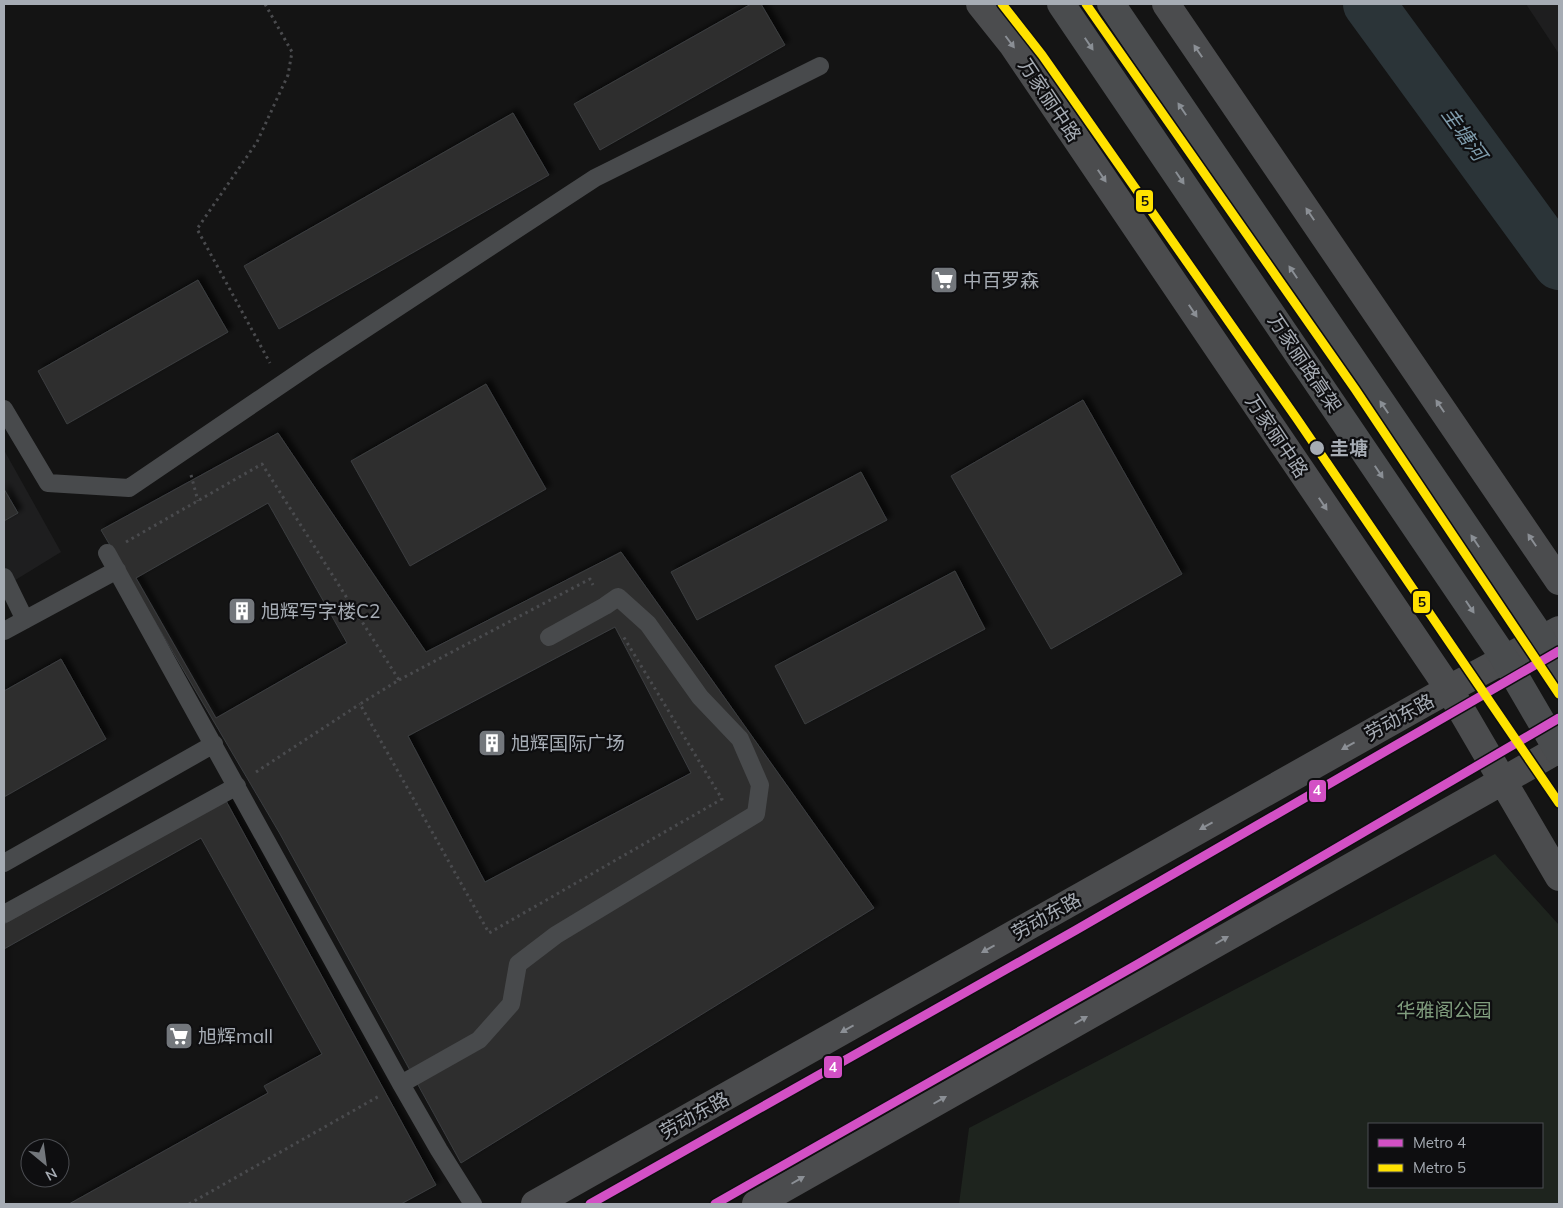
<svg xmlns="http://www.w3.org/2000/svg" width="1563" height="1208" font-family="Mulish,'Noto Sans SC',sans-serif">
	<style>
		.built { fill: #1e1e1f }
		.green { fill: #1e241e; fill-rule: evenodd }
		.lines { fill: none; stroke-linecap: round; stroke-linejoin: round }
		.river { stroke: #2b3438; stroke-width: 52 }
		.building { fill: #2e2e2f; stroke: #3c3e40; fill-rule: evenodd; filter: url(#shadow) }
		.path { stroke: #4a4b4e; stroke-width: 3; stroke-dasharray: 2.5 4; stroke-linecap: butt }
		.lane { stroke: #484a4c; stroke-width: 18 }
		.primary { stroke: #4b4c4e; stroke-width: 28 }
		.highway-bridge { stroke: #4a4c4e; stroke-width: 28 }
		.metro-1-casing { stroke: #0e0e10; stroke-width: 12 }
		.metro-2-casing { stroke: #0e0e10; stroke-width: 12 }
		.metro-1 { stroke: #d350c5; stroke-width: 9 }
		.metro-2 { stroke: #ffe200; stroke-width: 9 }
		.oneway { fill: #8b8f95 }
		.oneway2 { fill: #8a8f95 }
		.stop-dot { fill: #a6acb4; stroke: #0e0e10; stroke-width: 2 }
		.labels { text-anchor: middle; stroke-width: 4.5; stroke-linejoin: round; paint-order: stroke }
		.street-label { font-size: 19px; fill: #a6acb4; stroke: #0e0e10 }
		.poi-label { font-size: 19px; fill: #a6acb4; stroke: #0e0e10; text-anchor: start }
		.stop-label { font-size: 19px; font-weight: bold; fill: #a6acb4; stroke: #0e0e10; text-anchor: start }
		.park-label { font-size: 19px; fill: #809d7e; stroke: #0e0e10 }
		.water-label { font-size: 20px; font-style: italic; fill: #7f9cac; stroke: #0e0e10 }
		.line-badge { stroke: #0e0e10; stroke-width: 2 }
		.badge-label { font-size: 14px; text-anchor: middle; font-weight: bold; fill: #fff }
		.pale-badge-label { font-size: 14px; text-anchor: middle; font-weight: bold; fill: #111 }
	</style>
	<defs>
		<filter id="shadow"><feDropShadow dx="4.5" dy="-4.5" stdDeviation="2.5" flood-color="#0009"/></filter>
	</defs>
	<rect width="100%" height="100%" fill="#141414"/>
	<!-- built -->
	<path class="built" d="M1526 4H1559V54Z
		M4 450 61 552 4 587Z"/>
	<!-- green -->
	<path class="green" d="M1495 854 1559 925V1204H959L969 1128ZM1369 1124H1542V1187H1369Z"/>
	<g class="lines">
		<!-- river -->
		<path class="river" d="M1369 4 1559 264"/>
	</g>
	<!-- building -->
	<path class="building" d="M751 4H761L785 45 600 150 574 104Z
		M513 113 549 175 279 329 244 266Z
		M198 280 228 332 67 424 38 371Z
		M486 384 546 489 410 566 351 461Z
		M1083 400 1182 574 1051 649 951 476Z
		M278 433 426 652 621 552 874 908 461 1163 280 834 101 530Z
		M861 472 887 520 697 620 671 572Z
		M4 489 18 513 4 521Z
		M268 503 347 643 216 718 136 578Z
		M955 571 985 629 805 724 775 666Z
		M615 627 691 773 485 882 408 736Z
		M61 659 106 739 4 797V691Z
		M225 799 436 1185 401 1204H4V924ZM30 1148H60V1178H30Z
		M201 838 322 1054 264 1086 268 1093 69 1204H4V949ZM30 1148H60V1178H30Z"/>
	<g class="lines">
		<!-- path -->
		<path class="path" d="M265 4 292 52 288 75 257 142 197 229 270 363
			M191 475 198 501
			M126 542 262 464 399 680 360 704 489 933 722 799 623 636
			M399 680 590 579 593 585
			M256 772 360 704
			M189 1204 381 1095"/>
		<!-- lane -->
		<path class="lane" d="M4 409 48 483 129 488 316 361 595 178 820 66
			M107 553 401 1084 439 1150 473 1204
			M4 577 25 620
			M4 631 117 570
			M4 863 214 744
			M4 914 237 786
			M401 1084 479 1040 511 1004 518 964 556 935 756 814 760 785 740 739 700 697 648 624 618 597 605 606 549 637"/>
		<!-- primary -->
		<path class="primary" d="M980 4 1012 44 1449 689 1559 877
			M1166 4 1559 581
			M535 1204 1449 689 1559 630
			M756 1204 1559 749"/>
		<!-- highway-bridge -->
		<path class="highway-bridge" d="M1061 4 1503 656 1559 752
			M1111 4 1538 633 1559 670"/>
		<defs>
			<path id="metro-1" d="M590 1204 1076 930 1559 651
				M715 1204 1138 964 1559 718"/>
			<path id="metro-2" d="M1002 4 1042 55 1297 419 1559 803
				M1086 4 1355 389 1559 694"/>
		</defs>
		<!-- metro-1 casing -->
		<use href="#metro-1" class="metro-1-casing"/>
		<!-- metro-2 casing -->
		<use href="#metro-2" class="metro-2-casing"/>
		<!-- metro-1 -->
		<use href="#metro-1" class="metro-1"/>
		<!-- metro-2 -->
		<use href="#metro-2" class="metro-2"/>
	</g>
	<!-- one-way arrows -->
	<defs><path id="oneway-solid" d="M-6-.8H1V-3.2L6.5 0L1 3.2V.8H-6Z" transform="scale(1.25)"/></defs>
	<g class="oneway">
		<use href="#oneway-solid" transform="translate(1010 42) rotate(53)"/>
		<use href="#oneway-solid" transform="translate(1198 51) rotate(-124)"/>
		<use href="#oneway-solid" transform="translate(1102 176) rotate(56)"/>
		<use href="#oneway-solid" transform="translate(1310 214) rotate(-124)"/>
		<use href="#oneway-solid" transform="translate(1193 311) rotate(56)"/>
		<use href="#oneway-solid" transform="translate(1440 406) rotate(-124)"/>
		<use href="#oneway-solid" transform="translate(1323 504) rotate(56)"/>
		<use href="#oneway-solid" transform="translate(1532 540) rotate(-124)"/>
		<use href="#oneway-solid" transform="translate(1348 746) rotate(151)"/>
		<use href="#oneway-solid" transform="translate(1206 826) rotate(151)"/>
		<use href="#oneway-solid" transform="translate(1222 940) rotate(-30)"/>
		<use href="#oneway-solid" transform="translate(988 949) rotate(151)"/>
		<use href="#oneway-solid" transform="translate(1081 1020) rotate(-30)"/>
		<use href="#oneway-solid" transform="translate(847 1029) rotate(151)"/>
		<use href="#oneway-solid" transform="translate(940 1100) rotate(-30)"/>
		<use href="#oneway-solid" transform="translate(798 1180) rotate(-30)"/>
	</g>
	<g class="oneway2">
		<use href="#oneway-solid" transform="translate(1089 44) rotate(56)"/>
		<use href="#oneway-solid" transform="translate(1182 109) rotate(-124)"/>
		<use href="#oneway-solid" transform="translate(1180 178) rotate(56)"/>
		<use href="#oneway-solid" transform="translate(1293 272) rotate(-124)"/>
		<use href="#oneway-solid" transform="translate(1384 407) rotate(-124)"/>
		<use href="#oneway-solid" transform="translate(1379 472) rotate(56)"/>
		<use href="#oneway-solid" transform="translate(1475 541) rotate(-124)"/>
		<use href="#oneway-solid" transform="translate(1470 607) rotate(56)"/>
	</g>
	<!-- icons -->
	<defs>
		<symbol id="supermarket-square" viewBox="-11 -11 22 22"><rect x="-9" y="-9" width="18" height="18" rx="4" fill="#73777c" stroke="#0e0e10"/><path d="M-6-5.5h2.5l.6 2H6L4.5 2H-2.5L-4.4-4H-6ZM-1.5 3.2a1.3 1.3 0 1 0 .1 0ZM3 3.2a1.3 1.3 0 1 0 .1 0Z" fill="#fff"/></symbol>
		<symbol id="building-square" viewBox="-11 -11 22 22"><rect x="-9" y="-9" width="18" height="18" rx="4" fill="#73777c" stroke="#0e0e10"/><path d="M-4-6H4V6H1V3H-1V6H-4ZM-2.5-4.3h1.7v1.8h-1.7ZM.8-4.3h1.7v1.8H.8ZM-2.5-1h1.7V.8h-1.7ZM.8-1h1.7V.8H.8Z" fill="#fff"/></symbol>
	</defs>
	<g fill-rule="evenodd">
		<use href="#supermarket-square" x="928" y="264" width="32" height="32"/>
		<use href="#building-square" x="226" y="595" width="32" height="32"/>
		<use href="#building-square" x="476" y="727" width="32" height="32"/>
		<use href="#supermarket-square" x="163" y="1020" width="32" height="32"/>
	</g>
	<!-- markers -->
	<circle class="stop-dot" cx="1317" cy="448" r="8"/>
	<g class="labels">
		<!-- street labels -->
		<g class="street-label">
			<text transform="translate(1050 100) rotate(56)" y="7">万家丽中路</text>
			<text transform="translate(1305 363) rotate(56)" y="7">万家丽路高架</text>
			<text transform="translate(1277 436) rotate(56)" y="7">万家丽中路</text>
			<text transform="translate(1399 717) rotate(-29)" y="7">劳动东路</text>
			<text transform="translate(1046 916) rotate(-29)" y="7">劳动东路</text>
			<text transform="translate(694 1115) rotate(-29)" y="7">劳动东路</text>
		</g>
		<!-- poi labels -->
		<g class="poi-label">
			<text x="963" y="287">中百罗森</text>
			<text x="261" y="618">旭辉写字楼C2</text>
			<text x="511" y="750">旭辉国际广场</text>
			<text x="198" y="1043">旭辉mall</text>
		</g>
		<!-- stop labels -->
		<g class="stop-label">
			<text x="1330" y="455">圭塘</text>
		</g>
		<!-- park labels -->
		<g class="park-label">
			<text x="1444" y="1017">华雅阁公园</text>
		</g>
		<!-- water labels -->
		<g class="water-label">
			<text transform="translate(1464 134) rotate(54)" y="7">圭塘河</text>
		</g>
	</g>
	<g class="line-badge">
		<rect x="1135" y="189" width="19" height="24" rx="5" fill="#ffe200"/>
		<rect x="1412" y="590" width="19" height="24" rx="5" fill="#ffe200"/>
		<rect x="1308" y="779" width="19" height="24" rx="5" fill="#d350c5"/>
		<rect x="823" y="1055" width="20" height="24" rx="5" fill="#d350c5"/>
	</g>
	<g class="badge-label">
		<text x="1317" y="795">4</text>
		<text x="833" y="1072">4</text>
	</g>
	<g class="pale-badge-label">
		<text x="1145" y="206">5</text>
		<text x="1422" y="607">5</text>
	</g>
	<!-- border -->
	<rect width="1563" height="1208" fill="none" stroke="#a6acb4" stroke-width="10"/>
	<!-- legend -->
	<rect x="1368" y="1123" width="175" height="65" fill="#0e0e10" stroke="#4b4d52"/>
	<rect x="1378" y="1139" width="25" height="8" fill="#d350c5" stroke="#4b4d52"/>
	<text x="1413" y="1148" font-size="15" fill="#a6acb4">Metro 4</text>
	<rect x="1378" y="1164" width="25" height="8" fill="#ffe200" stroke="#4b4d52"/>
	<text x="1413" y="1173" font-size="15" fill="#a6acb4">Metro 5</text>
	<!-- north arrow -->
	<g transform="translate(45 1163) rotate(151)"><circle r="24" fill="#0e0e10" stroke="#4b4d52"/>
	<path d="M0-4L9 19L0 12L-9 19Z" fill="#73777c"/>
	<text y="-8" font-size="14" font-weight="bold" text-anchor="middle" fill="#a6acb4">N</text>
	</g>
</svg>
